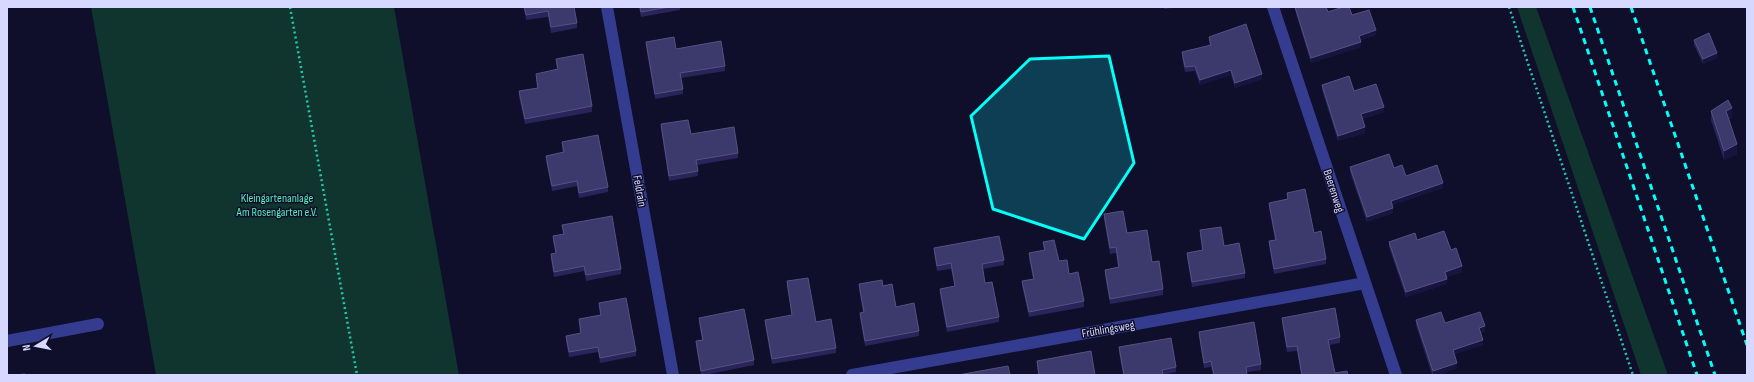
<svg xmlns="http://www.w3.org/2000/svg" width="1754" height="382" font-family="'Sofia Sans Condensed',sans-serif">
	<style>
		.green { fill: #10352f }
		.lines { fill: none; stroke-linecap: round; stroke-linejoin: round }
		.path { stroke: #22c8a9; stroke-width: 2.5; stroke-dasharray: 2 3; stroke-linecap: butt }
		.lane { stroke: #343c8f; stroke-width: 12 }
		.street { stroke: #343c8f; stroke-width: 12 }
		.rail { stroke: #03fff8; stroke-width: 3; stroke-dasharray: 6 5; stroke-linecap: butt }
		.wall { fill: #29255a }
		.shaded-wall { fill: #171440 }
		.building { fill: #3c396c; stroke: #545283 }
		.marked { fill: #03fff8; fill-opacity: 0.2; stroke: #03fff8; stroke-width: 3; stroke-linejoin: round }
		.labels { text-anchor: middle; stroke-width: 3; stroke-linejoin: round; paint-order: stroke }
		.street-label { font-size: 12px; fill: #d7d8ff; stroke: #0f0e2b }
		.park-label { font-size: 12px; fill: #56edb4; stroke: #0f0e2b }
	</style>
	<rect width="100%" height="100%" fill="#0f0e2b"/>
	<!-- green -->
	<path class="green" d="M91 7H394L459 375H156Z
		M1517 7H1536L1668 375H1641Z"/>
	<g class="lines">
		<!-- path -->
		<path class="path" d="M290 7 357 375
			M1509 7 1633 375"/>
		<!-- lane -->
		<path class="lane" d="M7 341 98 324"/>
		<!-- street -->
		<path class="street" d="M607 7 673 375
			M1273 7 1396 375
			M852 375 1365 283"/>
		<!-- rail -->
		<path class="rail" d="M1573 7 1697 375
			M1590 7 1715 375
			M1631 7 1747 345"/>
	</g>
	<!-- wall -->
	<path class="wall" d="M524 7H574L577 23V28L551 33 548 17 526 20Z
		M639 7H680V10L641 17Z
		M1164 7H1180L1164 9Z
		M1295 7H1326L1328 12 1352 15 1376 35 1361 40V47L1311 63 1295 10Z
		M1209 37 1262 79 1235 88 1231 75 1200 85 1195 71 1185 72 1182 57V52L1210 46 1209 42Z
		M1694 40 1717 58 1703 64 1694 45Z
		M646 42 676 49 725 66V71L681 78 683 89V94L655 99 646 47Z
		M556 59 592 106V112L525 124 519 97V91L537 88 536 79V74L557 70 556 64Z
		M1322 85 1354 91 1384 112 1362 119 1365 133 1338 141 1322 90Z
		M1711 111 1732 117 1729 119 1737 154 1724 160 1711 120Z
		M661 124 738 153V158L697 165 698 176 669 181 661 129Z
		M562 142 608 187V192L579 198 577 186 552 191 546 161V156L563 153 562 148Z
		M1350 167 1394 168 1406 176 1443 188 1392 205 1393 213 1367 222 1350 172Z
		M1287 193 1314 233 1326 259V264L1274 274 1269 246V241L1275 240 1269 208V203L1287 199Z
		M1104 214 1127 233 1152 262 1163 289V295L1110 304 1105 275V270L1118 267 1116 253 1110 254 1104 219Z
		M562 225 621 269V274L586 281 584 271 554 277 551 259V254L556 253 553 241V236L563 234Z
		M1200 230 1224 246 1245 273V278L1192 287 1187 258V253L1202 250 1200 235Z
		M1417 240 1451 250 1462 272 1446 277 1447 284 1406 297 1389 247V242Z
		M1043 242 1069 274 1084 301V307L1029 317 1022 286V281L1033 279 1029 259V253L1044 251Z
		M934 248 1004 260V265L983 269 985 283 999 317V322L947 332 940 294V289L955 286 951 269 937 271 934 253Z
		M787 281 816 322 836 348V353L772 364 765 325V320L792 315 787 287Z
		M859 284 883 286 896 307 919 331V336L865 346 860 318V313L863 312 859 290Z
		M599 303 636 351V356L600 363 598 352 569 357 566 341V336L580 334 579 324V319L600 315 599 308Z
		M699 318 754 360V365L705 375H701L696 346V341L702 340 699 323Z
		M1282 318 1340 337V343L1329 345 1335 373 1348 375H1301L1297 351 1287 352 1282 323Z
		M1416 320 1445 323 1485 331 1481 333 1483 345 1454 354 1457 368 1437 375H1432L1416 325Z
		M1199 332 1261 364V370L1247 372V375H1213L1211 367 1204 368 1199 337Z
		M1119 347 1176 367V372L1163 375H1123L1119 352Z
		M1037 361 1095 375H1038L1037 366Z"/>
	<!-- shaded-wall -->
	<path class="shaded-wall" d="M1376 30V35L1359 41V36Z
		M1361 42V47L1311 63V58Z
		M1717 53V58L1703 64V59Z
		M1231 70V75L1200 85V80Z
		M1262 74V79L1235 88V83Z
		M1384 107V112L1361 119V114Z
		M1732 108V117L1726 120V111Z
		M1365 127V133L1338 141V136Z
		M1737 144V154L1724 160V151Z
		M1443 183V188L1391 206V201Z
		M1393 208V213L1367 222V217Z
		M1462 266V272L1445 277V272Z
		M1447 279V284L1406 297V292Z
		M1485 326V331L1479 333V328Z
		M1483 340V345L1453 355V350Z
		M1457 363V368L1437 375H1433V371Z"/>
	<!-- building -->
	<path class="building" d="M524 7H574L577 23 551 27 548 11 526 15Z
		M640 7H669L641 12Z
		M1295 7H1326L1328 12 1343 7H1349L1352 15 1369 10 1376 30 1359 36 1361 42 1311 58Z
		M1246 24 1262 74 1235 83 1231 70 1200 80 1195 66 1185 67 1182 52 1211 45 1209 37Z
		M1709 33 1717 53 1703 59 1694 40Z
		M674 37 676 49 721 41 725 66 680 73 683 89 655 94 646 42Z
		M583 54 592 106 525 119 519 91 538 88 536 74 558 69 556 59Z
		M1349 76 1354 91 1376 84 1384 107 1361 114 1365 127 1338 136 1322 85Z
		M1728 100 1732 108 1726 111 1737 144 1724 151 1711 111Z
		M688 120 691 134 734 127 738 153 696 160 698 171 669 176 661 124Z
		M598 135 608 187 579 193 577 181 552 186 546 156 564 152 562 142Z
		M1389 154 1394 168 1402 165 1406 176 1437 165 1443 183 1391 201 1393 208 1367 217 1350 167Z
		M1305 189 1314 233 1321 231 1326 259 1274 269 1269 241 1276 240 1269 203 1288 199 1287 193Z
		M1123 211 1127 233 1147 230 1152 262 1159 261 1163 289 1110 299 1105 270 1119 267 1116 247 1110 248 1104 214Z
		M612 216 621 269 586 275 584 266 554 272 551 254 556 253 553 236 564 234 562 225Z
		M1221 227 1224 246 1239 243 1245 273 1192 282 1187 253 1203 250 1200 230Z
		M1444 231 1451 250 1456 248 1462 266 1445 272 1447 279 1406 292 1389 242 1415 233 1417 240Z
		M999 236 1004 260 982 264 985 283 992 282 999 317 947 327 940 289 955 286 951 263 937 266 934 248Z
		M1054 240 1059 261 1067 260 1069 274 1078 272 1084 301 1029 312 1022 281 1034 279 1029 253 1045 250 1043 242Z
		M808 278 816 322 831 319 836 348 772 359 765 320 792 315 787 281Z
		M882 280 883 286 892 284 896 307 914 303 919 331 865 341 860 313 864 312 859 284Z
		M626 298 636 351 600 358 598 347 569 352 566 336 581 333 579 319 601 315 599 303Z
		M1335 308 1340 337 1328 340 1335 373 1347 371 1348 375H1302L1297 346 1287 347 1282 318Z
		M744 309 754 360 701 371 696 341 703 340 699 318Z
		M1441 312 1445 323 1480 312 1485 326 1479 328 1483 340 1453 350 1457 363 1433 371 1416 320Z
		M1254 322 1261 364 1246 367 1247 375H1214L1211 361 1204 363 1199 332Z
		M1171 338 1176 367 1162 370 1163 375H1124L1119 347Z
		M1091 351 1095 375H1039L1037 361Z
		M1008 366 1010 375H958Z
		M25 374V375H16Z"/>
	<!-- marked area -->
	<path class="marked" d="M1109 56 1134 163 1084 239 993 209 971 116 1030 59Z"/>
	<g class="labels">
		<!-- street labels -->
		<g class="street-label">
			<text transform="translate(640 191) rotate(80)" y="4">Feldrain</text>
			<text transform="translate(1334 191) rotate(72)" y="4">Beerenweg</text>
			<text transform="translate(1108 329) rotate(-10)" y="4">Frühlingsweg</text>
		</g>
		<!-- park labels -->
		<g class="park-label">
			<text x="277" y="202">Kleingartenanlage<tspan x="277" dy="14">Am Rosengarten e.V.</tspan></text>
		</g>
	</g>
	<!-- border -->
	<rect width="1754" height="382" fill="none" stroke="#d7d8ff" stroke-width="16"/>
	<!-- north arrow -->
	<g transform="translate(36 346) rotate(260)" stroke="#0f0e2b" stroke-width="3" paint-order="stroke">
	<path d="M0-3L7 15L0 10L-7 15Z" fill="#d7d8ff"/>
	<text y="-6" font-size="11" font-weight="bold" text-anchor="middle" fill="#d7d8ff">N</text>
	</g>
</svg>
